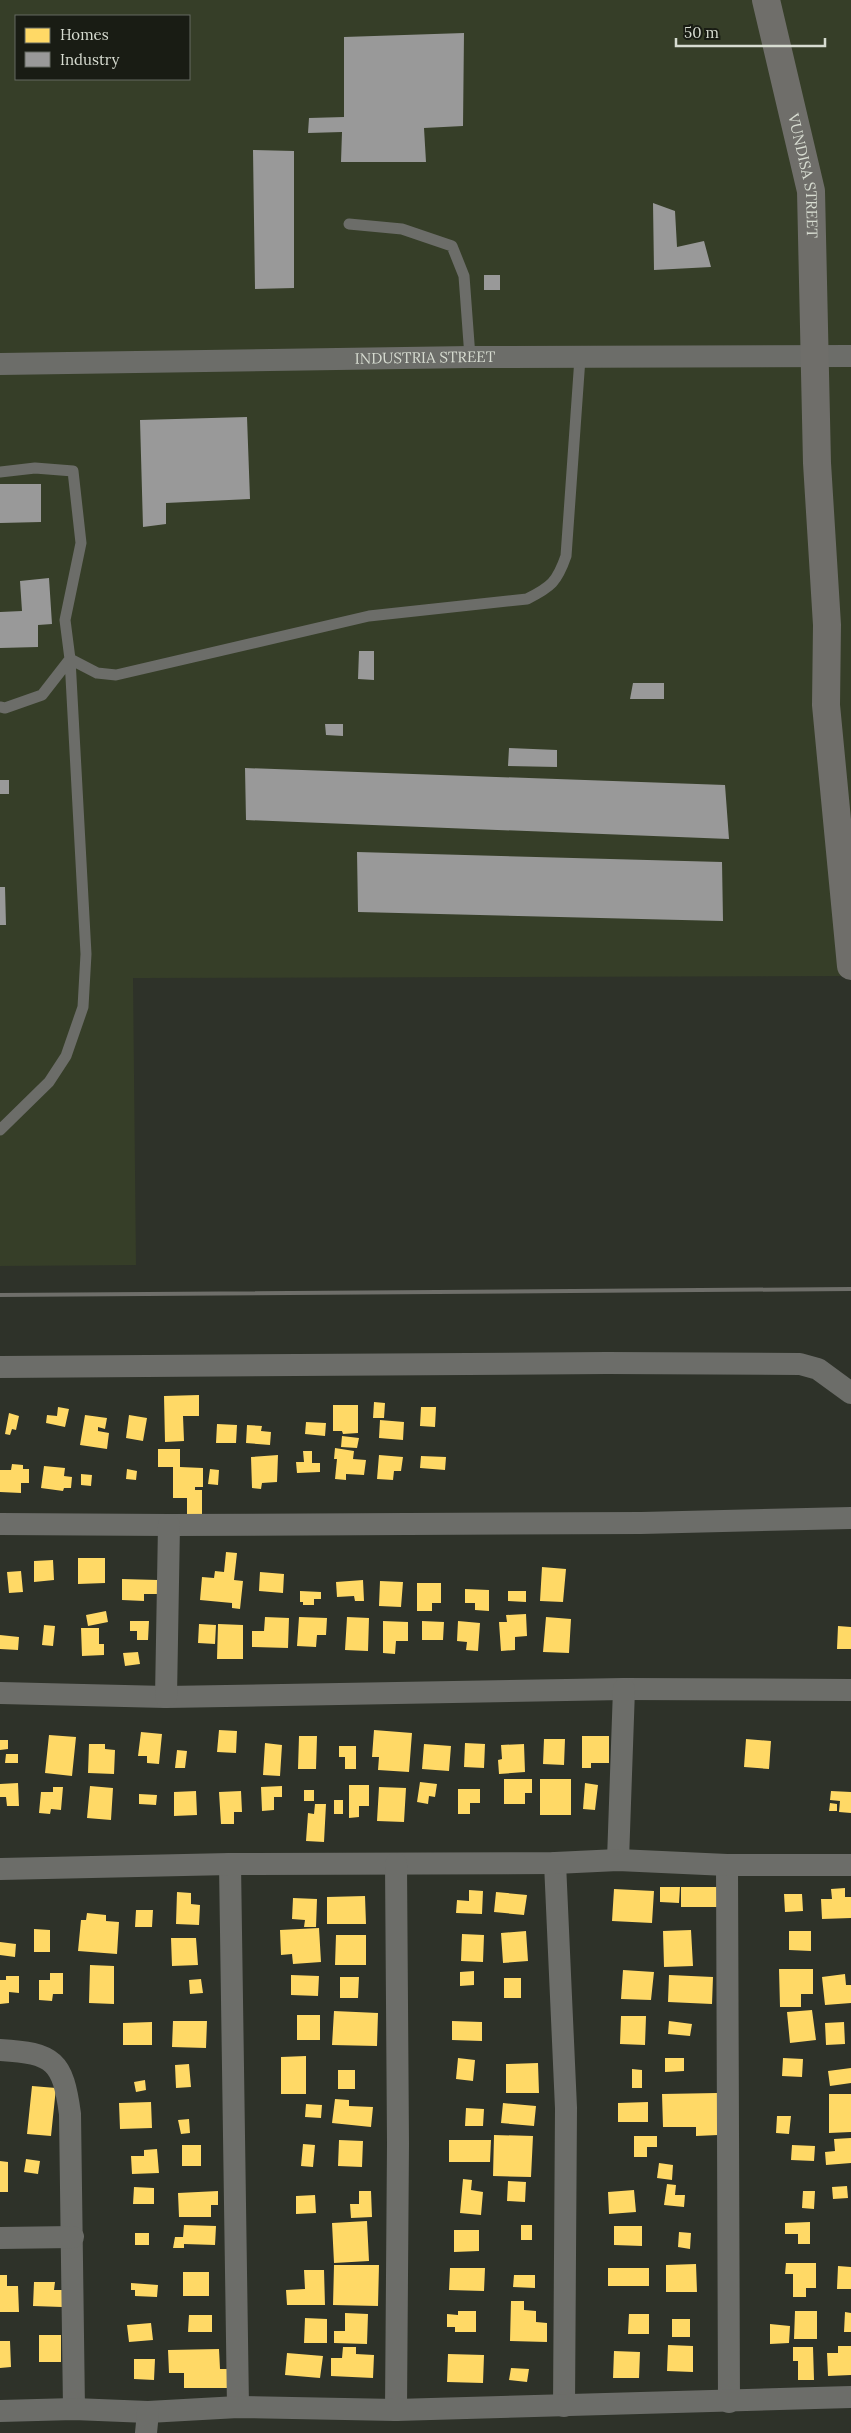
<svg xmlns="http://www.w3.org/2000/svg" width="851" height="2433" font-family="Lora,serif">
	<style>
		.built { fill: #363e28; fill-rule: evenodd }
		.homes { fill: #ffd966 }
		.industry { fill: #999 }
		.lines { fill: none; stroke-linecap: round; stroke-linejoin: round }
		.lane { stroke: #6c6d69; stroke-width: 11 }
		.street { stroke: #6c6d69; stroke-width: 22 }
		.secondary { stroke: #6f6e6a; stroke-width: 28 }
		.rail { stroke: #6f6f6a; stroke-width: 4 }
		.labels { text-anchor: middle; stroke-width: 5; stroke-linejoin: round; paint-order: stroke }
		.street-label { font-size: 15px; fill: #d7dcd1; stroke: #191c14 }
	</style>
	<rect width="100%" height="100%" fill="#2e3229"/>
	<!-- built -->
	<path class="built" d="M0 0H851V976L133 978 136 1265 0 1266ZM16 16H189V79H16Z"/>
	<!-- homes -->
	<path class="homes" d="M199 1395V1416H183L184 1441 165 1442 164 1396Z
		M374 1402 385 1403 384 1418H373Z
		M333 1405H358V1433L343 1434 342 1431H333Z
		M58 1407 69 1409 65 1427 46 1423 47 1415 57 1416Z
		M421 1407H436L435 1427 420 1426Z
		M9 1413 19 1416 16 1430 12 1429 10 1435 5 1434Z
		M85 1415 107 1418 105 1429 98 1427V1431L109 1433 107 1449 80 1445Z
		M129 1415 147 1418 143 1441 126 1438Z
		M380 1420 404 1422 403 1440 379 1438Z
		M306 1422 326 1423 325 1436 305 1434Z
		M217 1424 237 1425 236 1443H216Z
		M247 1425 262 1426 261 1431 271 1432 270 1445 246 1443Z
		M342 1436 359 1438 357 1448 341 1447Z
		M335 1448 354 1451 353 1459 366 1460 364 1475 346 1474V1480L335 1479 337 1459H334Z
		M158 1449H180V1467L203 1468V1487H195V1490H202V1516L187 1515V1498H173V1467H158Z
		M303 1451H312V1463H320V1472L297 1473 296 1462H304Z
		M278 1455 277 1482 262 1483 261 1489 252 1488 251 1457Z
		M379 1455 403 1457 401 1471H394L393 1480 377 1479Z
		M421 1456 446 1457 445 1470 420 1468Z
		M12 1464 23 1465V1469H29V1483H21V1493L0 1492V1470H11Z
		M44 1466 65 1468 64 1476 72 1477 71 1488H64L63 1491 41 1488Z
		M127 1469 137 1471 136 1480 126 1479Z
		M210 1469 219 1470 218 1485 208 1484Z
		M81 1474 92 1475 91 1486 81 1485Z
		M226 1552 237 1553 234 1580 243 1581 240 1609 232 1608V1603L200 1600 202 1577 214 1578 215 1571 224 1572Z
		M78 1558H105V1583L78 1584Z
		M53 1560 54 1580 34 1582V1561Z
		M542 1567 566 1569 563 1602 540 1601Z
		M21 1571 23 1592 9 1593 7 1572Z
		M260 1572 284 1574 283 1593 259 1591Z
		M122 1579 158 1580V1594H144V1601L122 1600Z
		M363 1580 364 1601H355L354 1596 337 1597 336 1582Z
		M380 1581 403 1582 401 1607 379 1606Z
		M417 1583H441V1603H432V1611H417Z
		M465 1589 489 1590V1611L475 1610V1603H465Z
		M300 1591 321 1592V1599H314V1605H303V1602H300Z
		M508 1591H526V1602L508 1601Z
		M106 1611 108 1622 88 1626 86 1615Z
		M526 1614 527 1636 515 1637V1650L501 1651 499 1622H507L506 1615Z
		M265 1617 289 1618 288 1648 252 1647V1631H264Z
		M299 1617 327 1618 326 1635H317L316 1647 297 1646Z
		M347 1617 369 1618 368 1651 345 1650Z
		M546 1617 571 1619 569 1653 543 1652Z
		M130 1621H149L148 1640H137V1631H130Z
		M383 1621 408 1622V1641H396L395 1654 383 1653Z
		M422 1621 444 1622 443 1640H422Z
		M458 1621 480 1623 478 1651 466 1650 467 1642 457 1641Z
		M199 1624 216 1625 215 1644 198 1643Z
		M218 1624 243 1625V1659H217Z
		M44 1625 55 1626 53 1646 42 1645Z
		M838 1626 851 1627V1649H837Z
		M81 1628H99V1644H104V1655L82 1656Z
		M0 1635 19 1637 18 1650 0 1649Z
		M138 1652 140 1664 125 1666 123 1653Z
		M219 1730 237 1731 236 1753 217 1752Z
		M374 1730 412 1733 409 1772 378 1770 379 1757H372Z
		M141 1732 162 1734 159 1764 147 1763V1756H138Z
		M49 1735 76 1737 72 1776 45 1773Z
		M299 1736H317L316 1769H298Z
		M582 1736H609V1763H591V1768H582Z
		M544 1739H565L564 1765 543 1764Z
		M746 1739 771 1741 769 1769 744 1767Z
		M0 1740H8V1749L0 1750Z
		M265 1743 282 1745 280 1776 263 1775Z
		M465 1743 485 1744 484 1768 464 1767Z
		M89 1744H105V1749L115 1750 114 1774 88 1773Z
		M424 1744 451 1746 449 1771 422 1769Z
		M524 1744 525 1772 499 1774 498 1760 502 1759 501 1745Z
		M339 1746H356V1769H345V1757H339Z
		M177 1750 187 1751 185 1768H175Z
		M6 1754H18V1763H5Z
		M504 1779H532V1793H525V1804H504Z
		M540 1779H571V1815H540Z
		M420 1782 437 1784 435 1797 429 1796 428 1804 417 1802Z
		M18 1783 19 1806H7L6 1797H0V1784Z
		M585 1783 598 1785 595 1810 583 1809Z
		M349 1785H369V1806H359V1817L349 1818Z
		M90 1786 113 1788 111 1820 87 1818Z
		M282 1786V1797H274V1810L262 1811 261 1787Z
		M53 1787H63L61 1810 51 1809 50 1814 39 1813 41 1792H53Z
		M379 1787 406 1788 404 1822 377 1821Z
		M458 1789H480V1803H470V1814H458Z
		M304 1790H314V1801H304Z
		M196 1791 197 1815 174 1816V1792Z
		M241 1791 242 1812H234V1824H221L219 1792Z
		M831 1791 851 1792V1813L839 1812 840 1801 830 1800Z
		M139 1794 157 1795 156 1805 139 1804Z
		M334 1800H343V1814H334Z
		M830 1803 837 1804V1811H829Z
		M315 1804H326L324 1842 306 1841 308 1813 314 1814Z
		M660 1887H680L679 1903 660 1902Z
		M681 1887H718V1907H681Z
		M845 1888V1897H851V1918L822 1919 821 1899H832L831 1889Z
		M614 1889 654 1891 652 1923 612 1921Z
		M469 1890 483 1891 482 1914 456 1913 457 1900 469 1901Z
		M177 1892 191 1893V1904L200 1905 199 1925 176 1924Z
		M496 1892 527 1895 524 1915 494 1912Z
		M784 1894H802L803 1911 785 1912Z
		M365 1896 366 1924H327V1897Z
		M293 1898 317 1899 316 1927H304L305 1920 292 1919Z
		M136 1910H153L152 1927H135Z
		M87 1913 106 1915V1921L119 1922 117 1954 78 1951 81 1920H86Z
		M319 1928 321 1962 293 1964 292 1954 281 1955 280 1930Z
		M34 1929 50 1930V1952H34Z
		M691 1930 693 1966 664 1967 663 1931Z
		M526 1931 528 1961 503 1963 501 1933Z
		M789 1931H811V1951L789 1950Z
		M462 1934 484 1935 483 1962 461 1961Z
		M336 1935H366V1965H335Z
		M171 1938H196L198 1965 172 1966Z
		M0 1942 16 1944 15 1957 0 1955Z
		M90 1965 114 1966V2004L89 2003Z
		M779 1969H813V1994H801V2007H780Z
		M623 1970 654 1972 651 2000 621 1999Z
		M474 1971V1985L460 1986V1972Z
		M50 1973H63V1994H53L52 2001 39 2000V1980H50Z
		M845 1974 846 1985H851V2003L825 2005 822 1977Z
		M291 1975 319 1976 318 1996 291 1995Z
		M669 1975 713 1977 712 2004 668 2002Z
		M6 1976H19V1993L9 1992V2003L0 2004V1980H6Z
		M340 1977H359L358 1998H340Z
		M504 1978H521V1998H504Z
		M201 1979 203 1993 190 1994 189 1980Z
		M812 2010 816 2040 790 2043 787 2012Z
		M334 2011 378 2013 377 2046 332 2045Z
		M297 2015H320V2040H297Z
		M621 2016H646L645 2045 620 2044Z
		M173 2021H207L206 2048 172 2047Z
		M452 2021 482 2022V2041L452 2040Z
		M669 2021 692 2024 690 2036 668 2034Z
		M152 2022V2045H123V2023Z
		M844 2022 845 2044 826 2045 825 2023Z
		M306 2056V2094H281V2057Z
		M458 2058 475 2060 473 2081 456 2079Z
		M665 2058H684V2071L665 2072Z
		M783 2058 803 2059 802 2077 782 2076Z
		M538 2063 539 2093H506V2064Z
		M189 2064 191 2087 176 2088 175 2065Z
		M851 2068V2083L830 2086 828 2071Z
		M632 2069 642 2070V2088H632Z
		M338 2070H355V2089H338Z
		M145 2080 146 2090 136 2092 134 2082Z
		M32 2086 56 2088 51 2136 27 2134Z
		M717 2093 718 2135 696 2136V2127H663L662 2094Z
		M829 2094H851V2132L829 2133Z
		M335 2099 349 2100V2106L373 2107 371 2127 332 2123Z
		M151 2102 152 2128 120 2129 119 2103Z
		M648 2102V2122H618V2103Z
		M503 2103 536 2106 534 2126 501 2123Z
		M306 2104 322 2105 321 2118 305 2117Z
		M466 2108 484 2109 483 2126H465Z
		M777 2116H791L789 2134 776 2133Z
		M189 2119 190 2133 181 2134 178 2120Z
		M494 2135 533 2136 531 2177 493 2176Z
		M634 2136H657V2147H647V2157H634Z
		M851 2138V2163L826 2165 825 2152 835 2151 834 2139Z
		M339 2140 363 2141 362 2167 338 2166Z
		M449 2140H491L490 2162H449Z
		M303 2144 315 2145 313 2167 301 2166Z
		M182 2145H201V2166H182Z
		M792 2145 815 2146 814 2161 791 2160Z
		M157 2149 159 2173 132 2174 131 2156H144V2150Z
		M26 2159 40 2161 38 2174 24 2172Z
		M0 2161 8 2162V2192H0Z
		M659 2163 673 2165 672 2180 657 2178Z
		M463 2179 472 2180 471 2190 483 2192 481 2215 460 2213Z
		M508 2181 526 2182 525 2202 507 2201Z
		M667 2184 676 2185 675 2195H685L684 2207 664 2205Z
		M847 2186 848 2198 833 2199 832 2187Z
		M134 2187 154 2188V2204H133Z
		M634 2190 636 2212 609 2214 608 2192Z
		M218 2191V2205H211V2217H179L178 2193Z
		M359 2191H371L372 2217 351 2218 350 2204H359Z
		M803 2191H815L814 2209 802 2208Z
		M315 2195 316 2213 296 2214V2196Z
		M367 2221 369 2261 334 2263 332 2223Z
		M810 2222V2244H798V2234H785V2223Z
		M184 2225 216 2226 215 2245 184 2244V2248H173L175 2237H183Z
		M521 2225H532V2240H521Z
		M614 2226H642V2246L614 2245Z
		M454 2230H479V2251L454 2252Z
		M679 2232 691 2233 690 2249 678 2247Z
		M135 2233H149V2245H135Z
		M786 2263H816V2288H806V2297H793V2274H785Z
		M696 2264 697 2292H666V2265Z
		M334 2265H379L378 2306 333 2305Z
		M838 2266 851 2267V2289H837Z
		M450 2268H485L484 2291 449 2290Z
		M608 2268H649V2286H608Z
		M304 2270H324L325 2305H287L286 2290 305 2289Z
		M183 2272H209V2296H183Z
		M0 2275H7V2286H18L19 2312H0Z
		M514 2275H535V2288L513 2287Z
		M34 2282H55L54 2290H63L62 2307 33 2306Z
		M131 2283 158 2285 157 2297 135 2296V2290H131Z
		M511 2301H524V2310L536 2311V2322L547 2323V2342L510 2341Z
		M458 2311H476V2332H455V2327H447V2314L458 2315Z
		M795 2311H817V2339H794Z
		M845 2312 851 2313V2332H844Z
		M345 2313 368 2314 367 2344 334 2343V2331H345Z
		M629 2314H649V2334H628Z
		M189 2315H212V2332H188Z
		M305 2318 327 2319V2343H304Z
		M672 2319H690V2337H672Z
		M151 2323 153 2340 129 2342 127 2325Z
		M770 2324 790 2326 789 2343 770 2344Z
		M39 2335H61V2362H39Z
		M0 2341H10L11 2367 0 2368Z
		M668 2345 693 2346V2372L667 2371Z
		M838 2346H851V2375L828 2376 827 2353H838Z
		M343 2347H356V2354L374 2355 373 2378 331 2376V2358H342Z
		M793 2347H813L814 2380H798V2361H793Z
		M219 2349 220 2369H228V2388H184V2373H169L168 2350Z
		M614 2351 640 2352 639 2378H613Z
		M287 2353 323 2356 320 2378 285 2375Z
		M448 2354 484 2355 483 2383 447 2382Z
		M134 2359H155L154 2380 134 2379Z
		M511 2368 529 2369 527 2382 509 2380Z"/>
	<!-- industry -->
	<path class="industry" d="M464 33 463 126 424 128 426 162H341L342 132 308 133 309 118 344 117V37Z
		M253 150 294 151V288L255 289Z
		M653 203 675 211 677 247 704 241 711 267 654 270Z
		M484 275H500V290H484Z
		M247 417 250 499 166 503V524L143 527 140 420Z
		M0 484H41V522L0 523Z
		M49 578 52 624 38 625V647L0 648V612L22 611 20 581Z
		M359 651H374V680L358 679Z
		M633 683H664V699H630Z
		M325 724H343V736L326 735Z
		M509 748 557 750V767L508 766Z
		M245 768 725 785 729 839 246 820Z
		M0 780H9V794H0Z
		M357 852 722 862 723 921 358 912Z
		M0 887H5L6 925H0Z"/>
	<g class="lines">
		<!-- lane -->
		<path class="lane" d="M349 224 402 229 452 246 464 276 470 357
			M0 472 35 468 73 471 81 543 65 620 70 659 97 673 116 675 369 616 527 599C551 587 557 582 566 556L580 358
			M0 707 5 708 42 695 70 659
			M0 1130 49 1082 66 1056 83 1007 86 954 70 659"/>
		<!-- street -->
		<g class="street">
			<path id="s1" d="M0 364 470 357 851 356"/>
			<path d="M0 1367 607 1363 800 1364 818 1369 851 1393"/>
			<path d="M0 1524 169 1525 641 1523 851 1518"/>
			<path d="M0 1693 166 1697 624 1689 851 1690"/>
			<path d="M166 1697 169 1525"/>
			<path d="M618 1860 624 1689"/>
			<path d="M555 1863 566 2108 564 2406"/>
			<path d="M230 1864 238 2407"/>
			<path d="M727 1865 729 2402"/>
			<path d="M0 1869 230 1864 555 1863 618 1860 727 1865H851"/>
			<path d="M0 2050C54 2053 63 2061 70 2114L74 2409"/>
			<path d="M0 2238 73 2237"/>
			<path d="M396 2410 398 2143 396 1864"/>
			<path d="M0 2411 74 2409 148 2412 238 2407 396 2410 851 2397"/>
			<path d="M146 2433 148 2412"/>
		</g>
		<!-- secondary -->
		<path class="secondary" id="s2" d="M766 0 811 191 817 463 827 625 826 705 851 966"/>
		<!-- rail -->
		<path class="rail" d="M0 1295 851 1289"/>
	</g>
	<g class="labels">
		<!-- street labels -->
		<g class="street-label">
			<text dy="5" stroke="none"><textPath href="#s2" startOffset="180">VUNDISA STREET</textPath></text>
			<text dy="5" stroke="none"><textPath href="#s1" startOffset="425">INDUSTRIA STREET</textPath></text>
		</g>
	</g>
	<!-- legend -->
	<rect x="15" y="15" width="175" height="65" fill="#191c14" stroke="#656960"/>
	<rect x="25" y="28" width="25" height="15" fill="#ffd966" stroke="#656960"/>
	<text x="60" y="40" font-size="15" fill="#d7dcd1">Homes</text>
	<rect x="25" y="52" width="25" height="15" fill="#999999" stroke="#656960"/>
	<text x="60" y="65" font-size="15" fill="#d7dcd1">Industry</text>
	<!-- scale -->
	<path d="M676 38v8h149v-8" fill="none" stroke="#d7dcd1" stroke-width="2.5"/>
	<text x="684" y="38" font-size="15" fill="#d7dcd1" stroke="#191c14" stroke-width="4" paint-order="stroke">50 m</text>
</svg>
